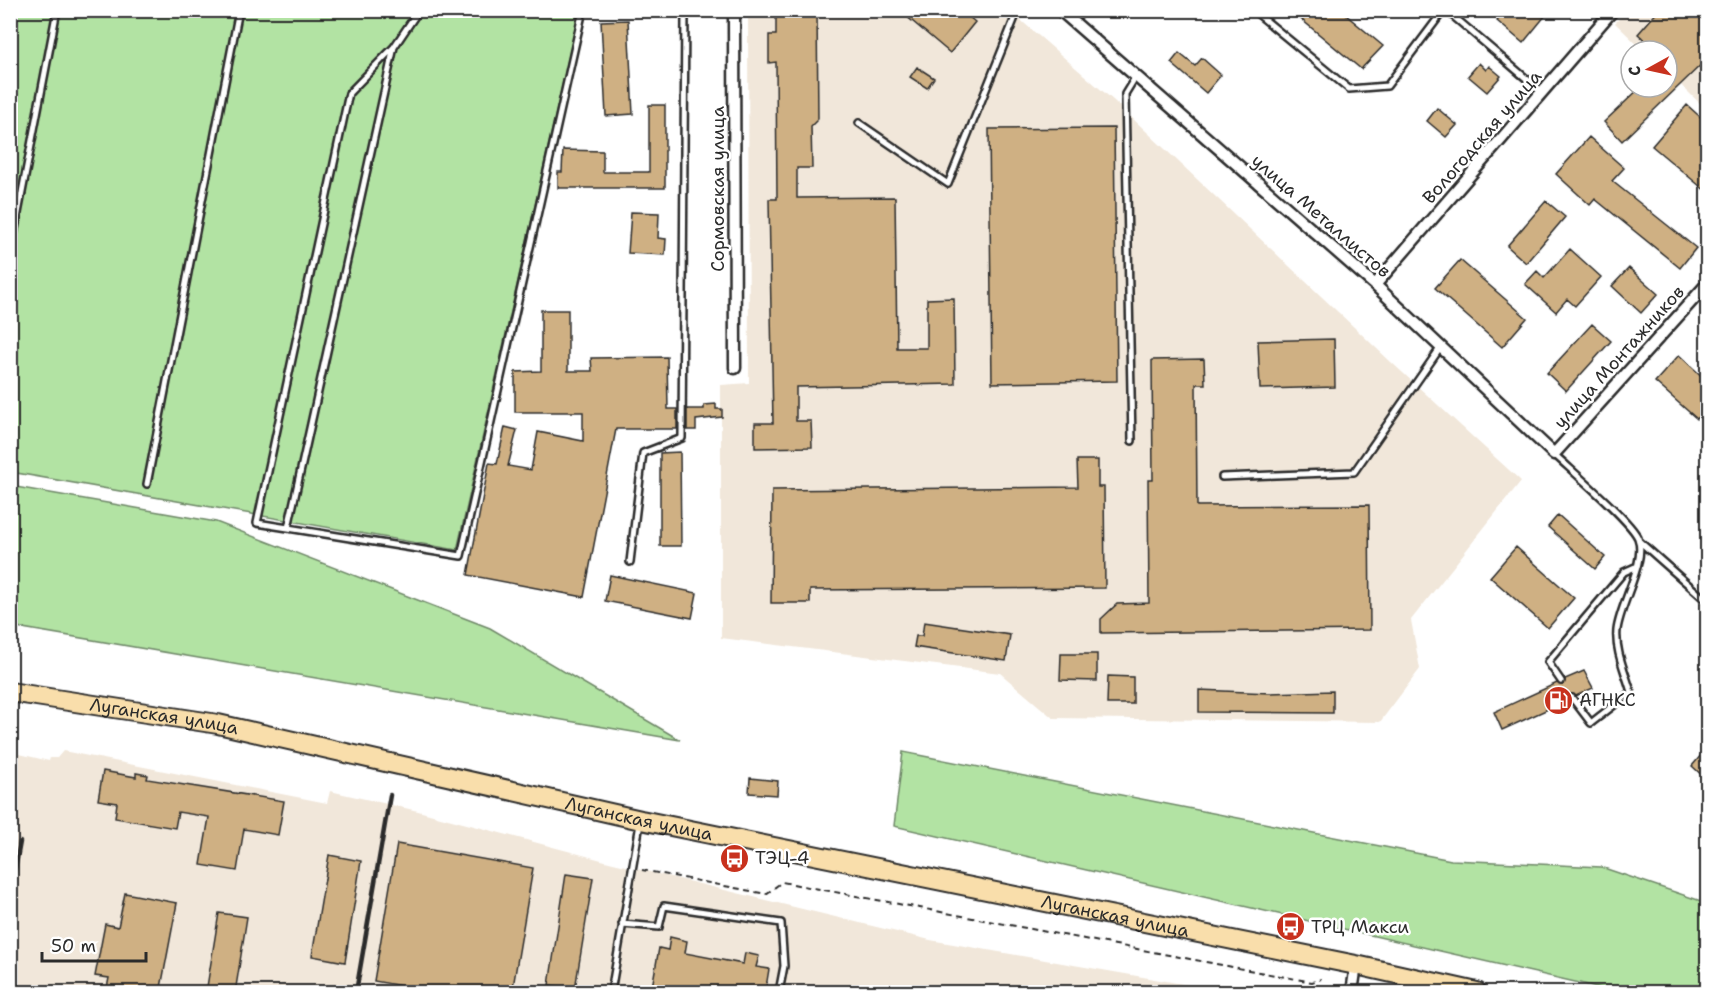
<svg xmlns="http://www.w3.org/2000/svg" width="1718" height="1003" font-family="'Shantell Sans',sans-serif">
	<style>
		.built { fill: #f1e7da }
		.green { fill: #b2e3a3; stroke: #6e8767; stroke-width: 1.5 }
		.building { fill: #cfb083; stroke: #2b2b2b; stroke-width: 1.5 }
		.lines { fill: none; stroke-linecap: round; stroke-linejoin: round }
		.service-casing { stroke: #2b2b2b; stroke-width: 10 }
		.minor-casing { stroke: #2b2b2b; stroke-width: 15 }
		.trunk-casing { stroke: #2b2b2b; stroke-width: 22 }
		.path { stroke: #2b2b2b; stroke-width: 2; stroke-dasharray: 6 4.5; stroke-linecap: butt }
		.service { stroke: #fff; stroke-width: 5 }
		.minor { stroke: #fff; stroke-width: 10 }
		.trunk { stroke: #f9deab; stroke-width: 18 }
		.rail { stroke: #2b2b2b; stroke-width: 4.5 }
		.labels { text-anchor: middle; stroke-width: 5; stroke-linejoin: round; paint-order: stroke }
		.street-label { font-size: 18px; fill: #2b2b2b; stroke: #fff }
		.poi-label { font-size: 18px; fill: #2b2b2b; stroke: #fff; text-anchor: start }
	</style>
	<rect width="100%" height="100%" fill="#fff"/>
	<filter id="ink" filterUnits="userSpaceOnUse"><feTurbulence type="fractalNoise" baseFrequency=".0167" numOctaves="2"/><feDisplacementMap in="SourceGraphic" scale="12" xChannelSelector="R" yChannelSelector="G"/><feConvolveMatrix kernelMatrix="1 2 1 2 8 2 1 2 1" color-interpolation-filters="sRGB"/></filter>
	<g filter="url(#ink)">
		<!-- built -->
		<path class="built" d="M748 11H1010L1113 100 1391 362 1521 481 1411 620 1420 669 1380 722 1053 718 1000 673 721 638V385L749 383Z
			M1626 11H1707V110L1667 72V51H1644L1615 23Z
			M63 751 327 803 330 791 418 811 609 862 930 940 1229 992H11V752L49 761 50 758H57Z"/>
		<!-- green -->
		<path class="green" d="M10 11H579L457 550 11 472Z
			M10 486 216 522 490 628 680 740 11 626Z
			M903 752 1451 860 1601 867 1707 903V992H1619L894 826Z"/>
		<!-- building -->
		<path class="building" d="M776 10H817L818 119 811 126 812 168H797V198L895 197 897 348H927V299L954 298 955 384 796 387V421H811L812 447 755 448V423H773L769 199H777L776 62 769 63V35H776Z
			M899 10H961L975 22 950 53Z
			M1290 10H1340L1383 46 1361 69Z
			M1506 10H1550L1523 43 1497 21Z
			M1659 10H1707V59L1622 141 1604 122 1641 87H1667V51H1657L1638 34Z
			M628 20 633 114 606 116 601 21Z
			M1179 53 1195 66 1202 58 1221 75 1206 93 1171 63Z
			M1479 63 1486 70 1489 66 1501 76 1487 92 1468 76Z
			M917 67 934 78 927 88 910 77Z
			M649 105H665V188H558V172H562L563 150 603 151V172H649Z
			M1687 105 1707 123V192L1652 146Z
			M1437 108 1457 125 1446 137 1427 121Z
			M1114 128 1117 381 992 383 989 129Z
			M1589 137 1624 168 1612 181 1696 248 1680 268 1595 199 1590 205 1556 174Z
			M1546 201 1565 217 1526 263 1507 246Z
			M631 212 659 213 658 238 666 239 665 255 628 253Z
			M1570 249 1601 277 1575 306 1567 299 1556 312 1525 284 1537 271 1544 278Z
			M1460 260 1527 318 1502 347 1435 288Z
			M1629 268 1658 294 1641 313 1612 286Z
			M541 310H568V371H592L591 358 667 357 668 409H677V429H616L584 597 468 575 489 463 497 464 505 427 517 430 508 466 531 470 538 432 583 441V412H515V372L541 371Z
			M1592 324 1611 341 1566 391 1547 373Z
			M1334 339 1335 387 1260 389 1258 341Z
			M1679 355 1707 381V407L1697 419 1655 382Z
			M1204 359 1205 384H1196L1197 506 1369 505 1370 630 1101 633V619L1117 604 1149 603 1148 480H1153L1152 360Z
			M716 404V409H722V417L696 420V430H687V409H704V405Z
			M680 452 681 546H660V453Z
			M1077 460H1098V487H1104L1105 588 810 590V603H771L772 490 1078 487Z
			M1558 515 1605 557 1595 569 1548 527Z
			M1516 547 1574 598 1548 628 1490 577Z
			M610 575 697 593 692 618 605 601Z
			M924 622 1010 635 1006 661 914 647 916 636H922Z
			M1061 654H1097V681L1060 680Z
			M1584 671 1593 688 1576 696 1570 694 1568 700 1502 730 1494 712 1557 683 1563 685 1565 679Z
			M1108 676 1133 677V704H1107Z
			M1199 690 1270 693 1333 691V713L1199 712Z
			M1707 748V780L1692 766Z
			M103 771 136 777V773L148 775 147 779 284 801 278 835 244 829 237 871 201 865 209 817 178 812 175 828 115 818 117 803 98 800Z
			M750 778 778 781 777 795 749 793Z
			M397 844 533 868 512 993H441L374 981Z
			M329 855 361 861 345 962 312 956Z
			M566 874 593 878 575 989 549 985Z
			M125 893 177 903 160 993H106L109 978 95 976 105 924 118 927Z
			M219 913 247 917 235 993H206Z
			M670 937 687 941 685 953 743 964 745 953 759 956 756 967 769 969 765 993H651L659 948 668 950Z"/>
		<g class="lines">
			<defs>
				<path id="service" d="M1253 10 1349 89 1387 86 1444 10
					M1446 10 1542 92
					M394 47 288 528 257 523 349 93 394 47 419 10
					M859 123 948 184 1018 10
					M10 255 57 10
					M1132 441 1125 94 1136 76
					M1554 454C1572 471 1630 520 1638 538 1647 561 1620 604 1617 630 1615 651 1625 671 1631 692L1591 723 1572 698
					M1222 477 1354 472 1441 347
					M147 484 239 10
					M288 528 461 556 583 10
					M1639 541 1708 602
					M630 562 643 453 682 438 685 10
					M1561 681 1548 662 1624 572 1635 567
					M622 924 659 927 664 906 781 923 784 966 779 992
					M611 992 640 824"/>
				<path id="minor" d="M734 10 735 368
					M1060 10 1375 285 1554 454 1708 283
					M1375 285 1613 10
					M1352 992 1356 965"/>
				<g id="trunk">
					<path id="s1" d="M10 692 218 724 641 820 1356 965 1477 992"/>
				</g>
			</defs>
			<!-- service casing -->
			<use href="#service" class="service-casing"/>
			<!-- minor casing -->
			<use href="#minor" class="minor-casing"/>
			<!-- trunk casing -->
			<use href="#trunk" class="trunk-casing"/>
			<!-- path -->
			<path class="path" d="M642 870 766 894 782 882 1312 982 1321 979"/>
			<!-- service -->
			<use href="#service" class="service"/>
			<!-- minor -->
			<use href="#minor" class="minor"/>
			<!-- trunk -->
			<use href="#trunk" class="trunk"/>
			<!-- rail -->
			<path class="rail" d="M10 897 20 842
				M356 992 390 795"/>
		</g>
	</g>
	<!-- icons -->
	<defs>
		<symbol id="fuel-disc" viewBox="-11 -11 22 22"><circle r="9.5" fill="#c8321e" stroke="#fff"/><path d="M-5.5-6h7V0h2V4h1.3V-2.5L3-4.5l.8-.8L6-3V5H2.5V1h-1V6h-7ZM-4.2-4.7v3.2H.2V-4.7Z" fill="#fff"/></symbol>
		<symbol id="bus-disc" viewBox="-11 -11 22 22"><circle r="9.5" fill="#c8321e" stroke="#fff"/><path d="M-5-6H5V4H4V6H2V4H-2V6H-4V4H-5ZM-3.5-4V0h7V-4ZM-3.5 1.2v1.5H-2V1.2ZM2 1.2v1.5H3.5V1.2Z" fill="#fff"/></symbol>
	</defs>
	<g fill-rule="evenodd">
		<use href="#fuel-disc" x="1542" y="684" width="33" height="33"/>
		<use href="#bus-disc" x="718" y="842" width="33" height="33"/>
		<use href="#bus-disc" x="1274" y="910" width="33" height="33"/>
	</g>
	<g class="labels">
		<!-- street labels -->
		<g class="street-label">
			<text transform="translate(1482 137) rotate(-49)" y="6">Вологодская улица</text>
			<text transform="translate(718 189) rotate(-90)" y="6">Сормовская улица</text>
			<text transform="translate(1321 216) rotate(41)" y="6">улица Металлистов</text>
			<text transform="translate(1619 357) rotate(-48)" y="6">улица Монтажников</text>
			<text dy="6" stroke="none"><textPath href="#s1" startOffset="156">Луганская улица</textPath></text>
			<text dy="6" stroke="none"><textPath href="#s1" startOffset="642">Луганская улица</textPath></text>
			<text dy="6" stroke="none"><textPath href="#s1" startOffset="1128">Луганская улица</textPath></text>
		</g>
		<!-- poi labels -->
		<g class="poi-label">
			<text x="1579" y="706">АГНКС</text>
			<text x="755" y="864">ТЭЦ-4</text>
			<text x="1311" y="933">ТРЦ Макси</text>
		</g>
	</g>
	<!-- margin -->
	<rect width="1718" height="1003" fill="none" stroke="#fff" stroke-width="36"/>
	<rect x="18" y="18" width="1682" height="967" fill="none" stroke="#2b2b2b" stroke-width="2" filter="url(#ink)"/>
	<!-- north arrow -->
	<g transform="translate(1649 69) rotate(262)"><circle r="28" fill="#ffffff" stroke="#aaaaaa" stroke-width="1.5"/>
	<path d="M0-4.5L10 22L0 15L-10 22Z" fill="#c8321e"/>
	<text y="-9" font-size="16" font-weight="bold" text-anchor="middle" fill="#2b2b2b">С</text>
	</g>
	<!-- scale -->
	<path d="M42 952v9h104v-9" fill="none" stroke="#2b2b2b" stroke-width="3"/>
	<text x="51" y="952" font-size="18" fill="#2b2b2b" stroke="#ffffff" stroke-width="4.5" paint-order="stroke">50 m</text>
</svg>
